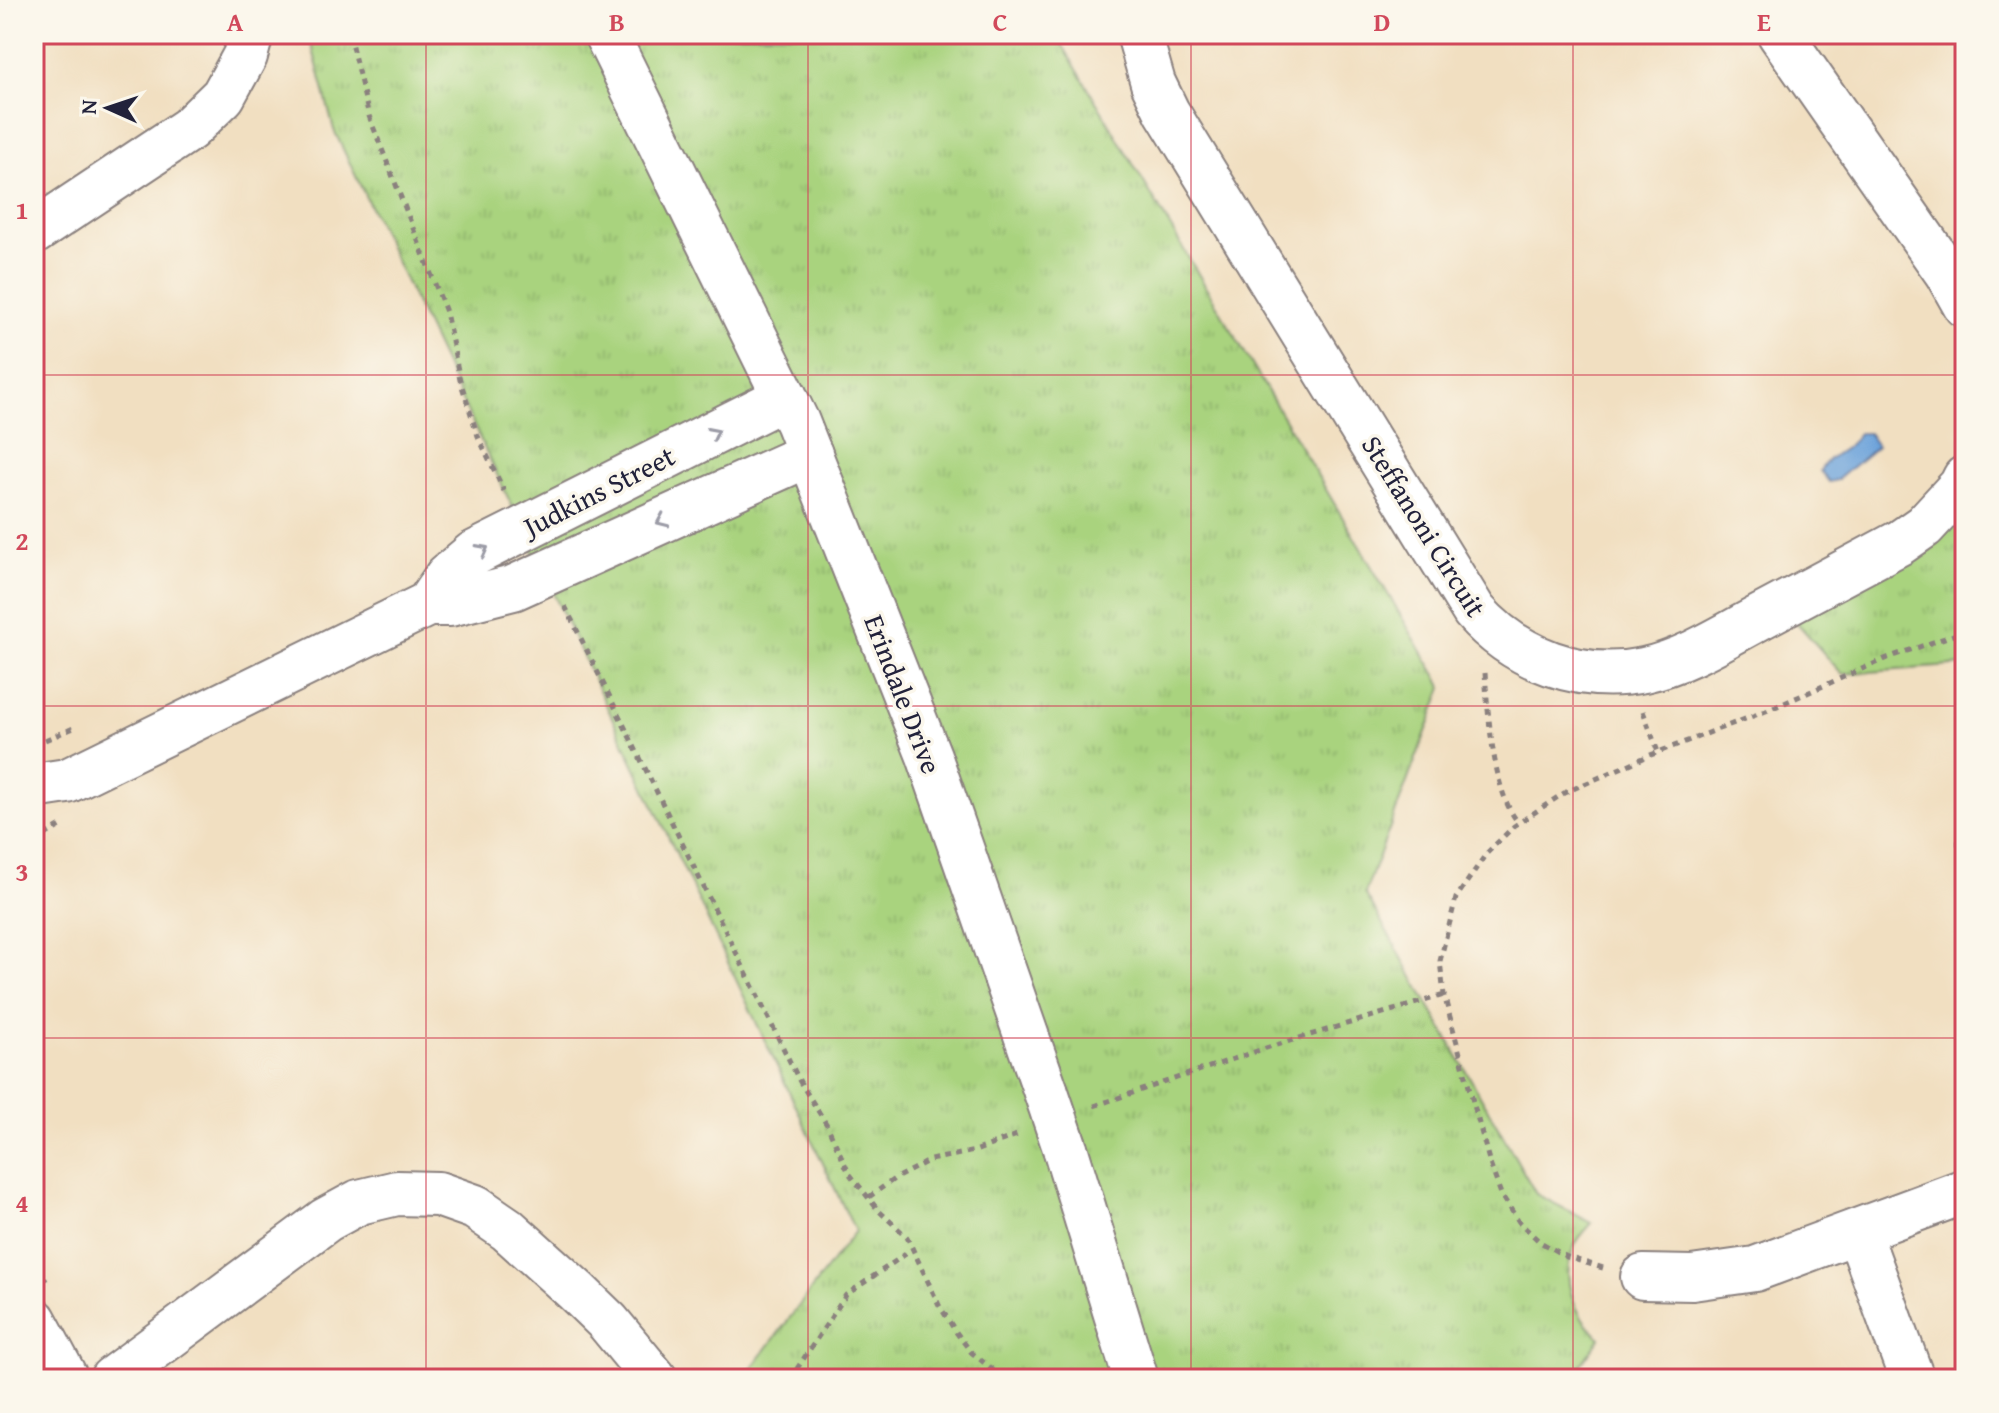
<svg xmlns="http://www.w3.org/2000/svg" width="1999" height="1413" font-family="'Gentium Book Plus',serif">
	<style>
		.grass { fill: url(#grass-tufts); stroke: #667a5c; stroke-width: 2 }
		.water { fill: #6da3da; stroke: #48628a; stroke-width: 2 }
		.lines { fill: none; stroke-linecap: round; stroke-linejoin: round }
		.minor-casing { stroke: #8a807e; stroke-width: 48 }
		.major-casing { stroke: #8a807e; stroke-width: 48 }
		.path { stroke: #8a807e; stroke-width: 5; stroke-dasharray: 6 6; stroke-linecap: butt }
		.minor { stroke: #fff; stroke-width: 44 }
		.major { stroke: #fff; stroke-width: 44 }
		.major-bridge-casing { stroke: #8a807e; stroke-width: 48; stroke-linecap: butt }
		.major-bridge { stroke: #fff; stroke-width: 44 }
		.oneway { stroke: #9c9ca7 }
		.grid { fill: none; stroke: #d1495b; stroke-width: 2; stroke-opacity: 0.55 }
		.labels { text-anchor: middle; stroke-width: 7; stroke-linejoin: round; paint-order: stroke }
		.street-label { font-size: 28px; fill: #22223b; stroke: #fbf7ec }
		.neatline { fill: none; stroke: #d1495b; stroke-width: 3 }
		.grid-label { font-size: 26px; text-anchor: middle; font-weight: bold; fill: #d1495b }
	</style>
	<defs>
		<pattern id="grass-tufts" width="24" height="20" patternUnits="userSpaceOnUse" patternTransform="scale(2)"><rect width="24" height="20" fill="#a9d37e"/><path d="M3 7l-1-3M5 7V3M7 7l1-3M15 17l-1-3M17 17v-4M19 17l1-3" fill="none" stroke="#91b56e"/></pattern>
	</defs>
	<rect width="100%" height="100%" fill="#fbf7ec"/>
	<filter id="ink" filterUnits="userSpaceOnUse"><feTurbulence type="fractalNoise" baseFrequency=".0125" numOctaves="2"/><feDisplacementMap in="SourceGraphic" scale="16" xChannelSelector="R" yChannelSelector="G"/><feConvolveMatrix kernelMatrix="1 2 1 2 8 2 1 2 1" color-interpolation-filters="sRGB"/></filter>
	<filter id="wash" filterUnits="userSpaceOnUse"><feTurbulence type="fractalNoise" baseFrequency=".006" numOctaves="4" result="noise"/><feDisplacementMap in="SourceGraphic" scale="32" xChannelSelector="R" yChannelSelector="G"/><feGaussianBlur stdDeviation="1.8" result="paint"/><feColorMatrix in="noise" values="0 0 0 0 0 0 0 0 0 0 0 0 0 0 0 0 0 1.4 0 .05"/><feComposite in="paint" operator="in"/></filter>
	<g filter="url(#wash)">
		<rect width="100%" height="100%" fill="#f1dfc1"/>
		<!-- grass -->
		<path class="grass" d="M309 34H1056L1443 687 1365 893 1536 1194 1592 1223C1587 1229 1580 1236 1576 1243 1558 1277 1574 1315 1600 1338L1580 1366 1581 1379H744L855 1231 334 130Z
			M1965 475V665L1842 674 1792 617Z"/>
		<!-- water -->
		<path class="water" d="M1859 433H1868L1877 446 1837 480 1829 482 1820 471C1831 451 1847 453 1859 433Z"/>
	</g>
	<g filter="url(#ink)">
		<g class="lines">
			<defs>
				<path id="minor" d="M1139 34 1153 83 1167 112 1474 611C1516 659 1581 683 1644 670 1687 661 1728 634 1766 614 1811 590 1856 566 1901 542L1924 526 1961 486 1965 478
					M1780 34 1947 273 1965 305
					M34 232 189 129 223 96 245 56 251 34
					M428 604 447 576 473 554 785 397
					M34 786 67 781 428 604H450L513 588 810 454
					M1858 1231 1912 1379
					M1643 1277 1692 1278 1755 1269 1965 1191
					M34 1320 66 1379
					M112 1379 326 1220 359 1202 397 1193 438 1194 475 1207 507 1229 576 1291 608 1322 655 1379"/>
				<path id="major" d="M606 34 797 422 929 756 1046 1092
					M1065 1148 1136 1379"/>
			</defs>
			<!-- minor casing -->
			<use href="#minor" class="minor-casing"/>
			<!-- major casing -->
			<use href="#major" class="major-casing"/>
			<!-- path -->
			<path class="path" d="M349 34 369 116 446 312 460 380 478 436 504 491
				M565 606 800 1082 827 1125 849 1173 878 1210 907 1237 939 1305 956 1332 971 1352 1004 1379
				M1485 673C1488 712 1493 793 1518 822
				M1643 711 1658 752
				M45 740 76 727
				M34 841 61 826
				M1956 843H1962L1965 834
				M1094 1106 1266 1048 1444 995
				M869 1197 894 1179 930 1160 975 1151 1017 1135
				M34 1257 46 1281
				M1603 1268 1567 1257 1540 1242 1519 1222 1501 1194 1490 1164 1444 995 1440 961 1456 898 1486 854 1514 826 1564 793 1648 756 1766 711 1887 658 1965 631
				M790 1379 846 1295 913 1249"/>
			<!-- minor -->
			<use href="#minor" class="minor"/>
			<!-- major -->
			<use href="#major" class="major"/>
			<defs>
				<path id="major-bridge" d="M1046 1092 1065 1148"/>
			</defs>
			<!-- major-bridge casing -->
			<use href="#major-bridge" class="major-bridge-casing"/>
			<!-- major-bridge -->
			<use href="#major-bridge" class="major-bridge"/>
		</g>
		<!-- one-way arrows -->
		<defs><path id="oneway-chevron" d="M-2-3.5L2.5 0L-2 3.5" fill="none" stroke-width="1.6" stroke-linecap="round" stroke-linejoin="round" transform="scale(2)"/></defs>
		<g class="oneway">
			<use href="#oneway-chevron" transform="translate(714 433) rotate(-27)"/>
			<use href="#oneway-chevron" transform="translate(662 521) rotate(156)"/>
			<use href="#oneway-chevron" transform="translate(483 550) rotate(-28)"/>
		</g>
	</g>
	<!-- grid -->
	<path class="grid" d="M426 34V1379M808 34V1379M1191 34V1379M1573 34V1379M34 375H1965M34 706H1965M34 1038H1965"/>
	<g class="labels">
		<!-- street labels -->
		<g class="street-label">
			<text transform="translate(599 491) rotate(-27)" y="10">Judkins Street</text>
			<text transform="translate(1424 526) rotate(58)" y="10">Steffanoni Circuit</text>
			<text transform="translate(903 694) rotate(69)" y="10">Erindale Drive</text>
		</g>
	</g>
	<!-- margin -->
	<rect width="1999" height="1413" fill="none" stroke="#fbf7ec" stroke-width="88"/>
	<!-- north arrow -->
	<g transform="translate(108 108) rotate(273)" stroke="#fbf7ec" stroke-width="6" paint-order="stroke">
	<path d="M0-6L14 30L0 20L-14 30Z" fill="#22223b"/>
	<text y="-12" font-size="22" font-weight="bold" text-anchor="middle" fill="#22223b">N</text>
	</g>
	<rect x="44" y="44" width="1911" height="1325" class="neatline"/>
	<g class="grid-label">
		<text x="235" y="31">A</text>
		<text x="617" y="31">B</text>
		<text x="1000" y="31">C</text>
		<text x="1382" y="31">D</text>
		<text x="1764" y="31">E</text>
		<text x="22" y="219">1</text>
		<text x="22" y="550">2</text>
		<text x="22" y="881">3</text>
		<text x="22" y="1212">4</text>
	</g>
</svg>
